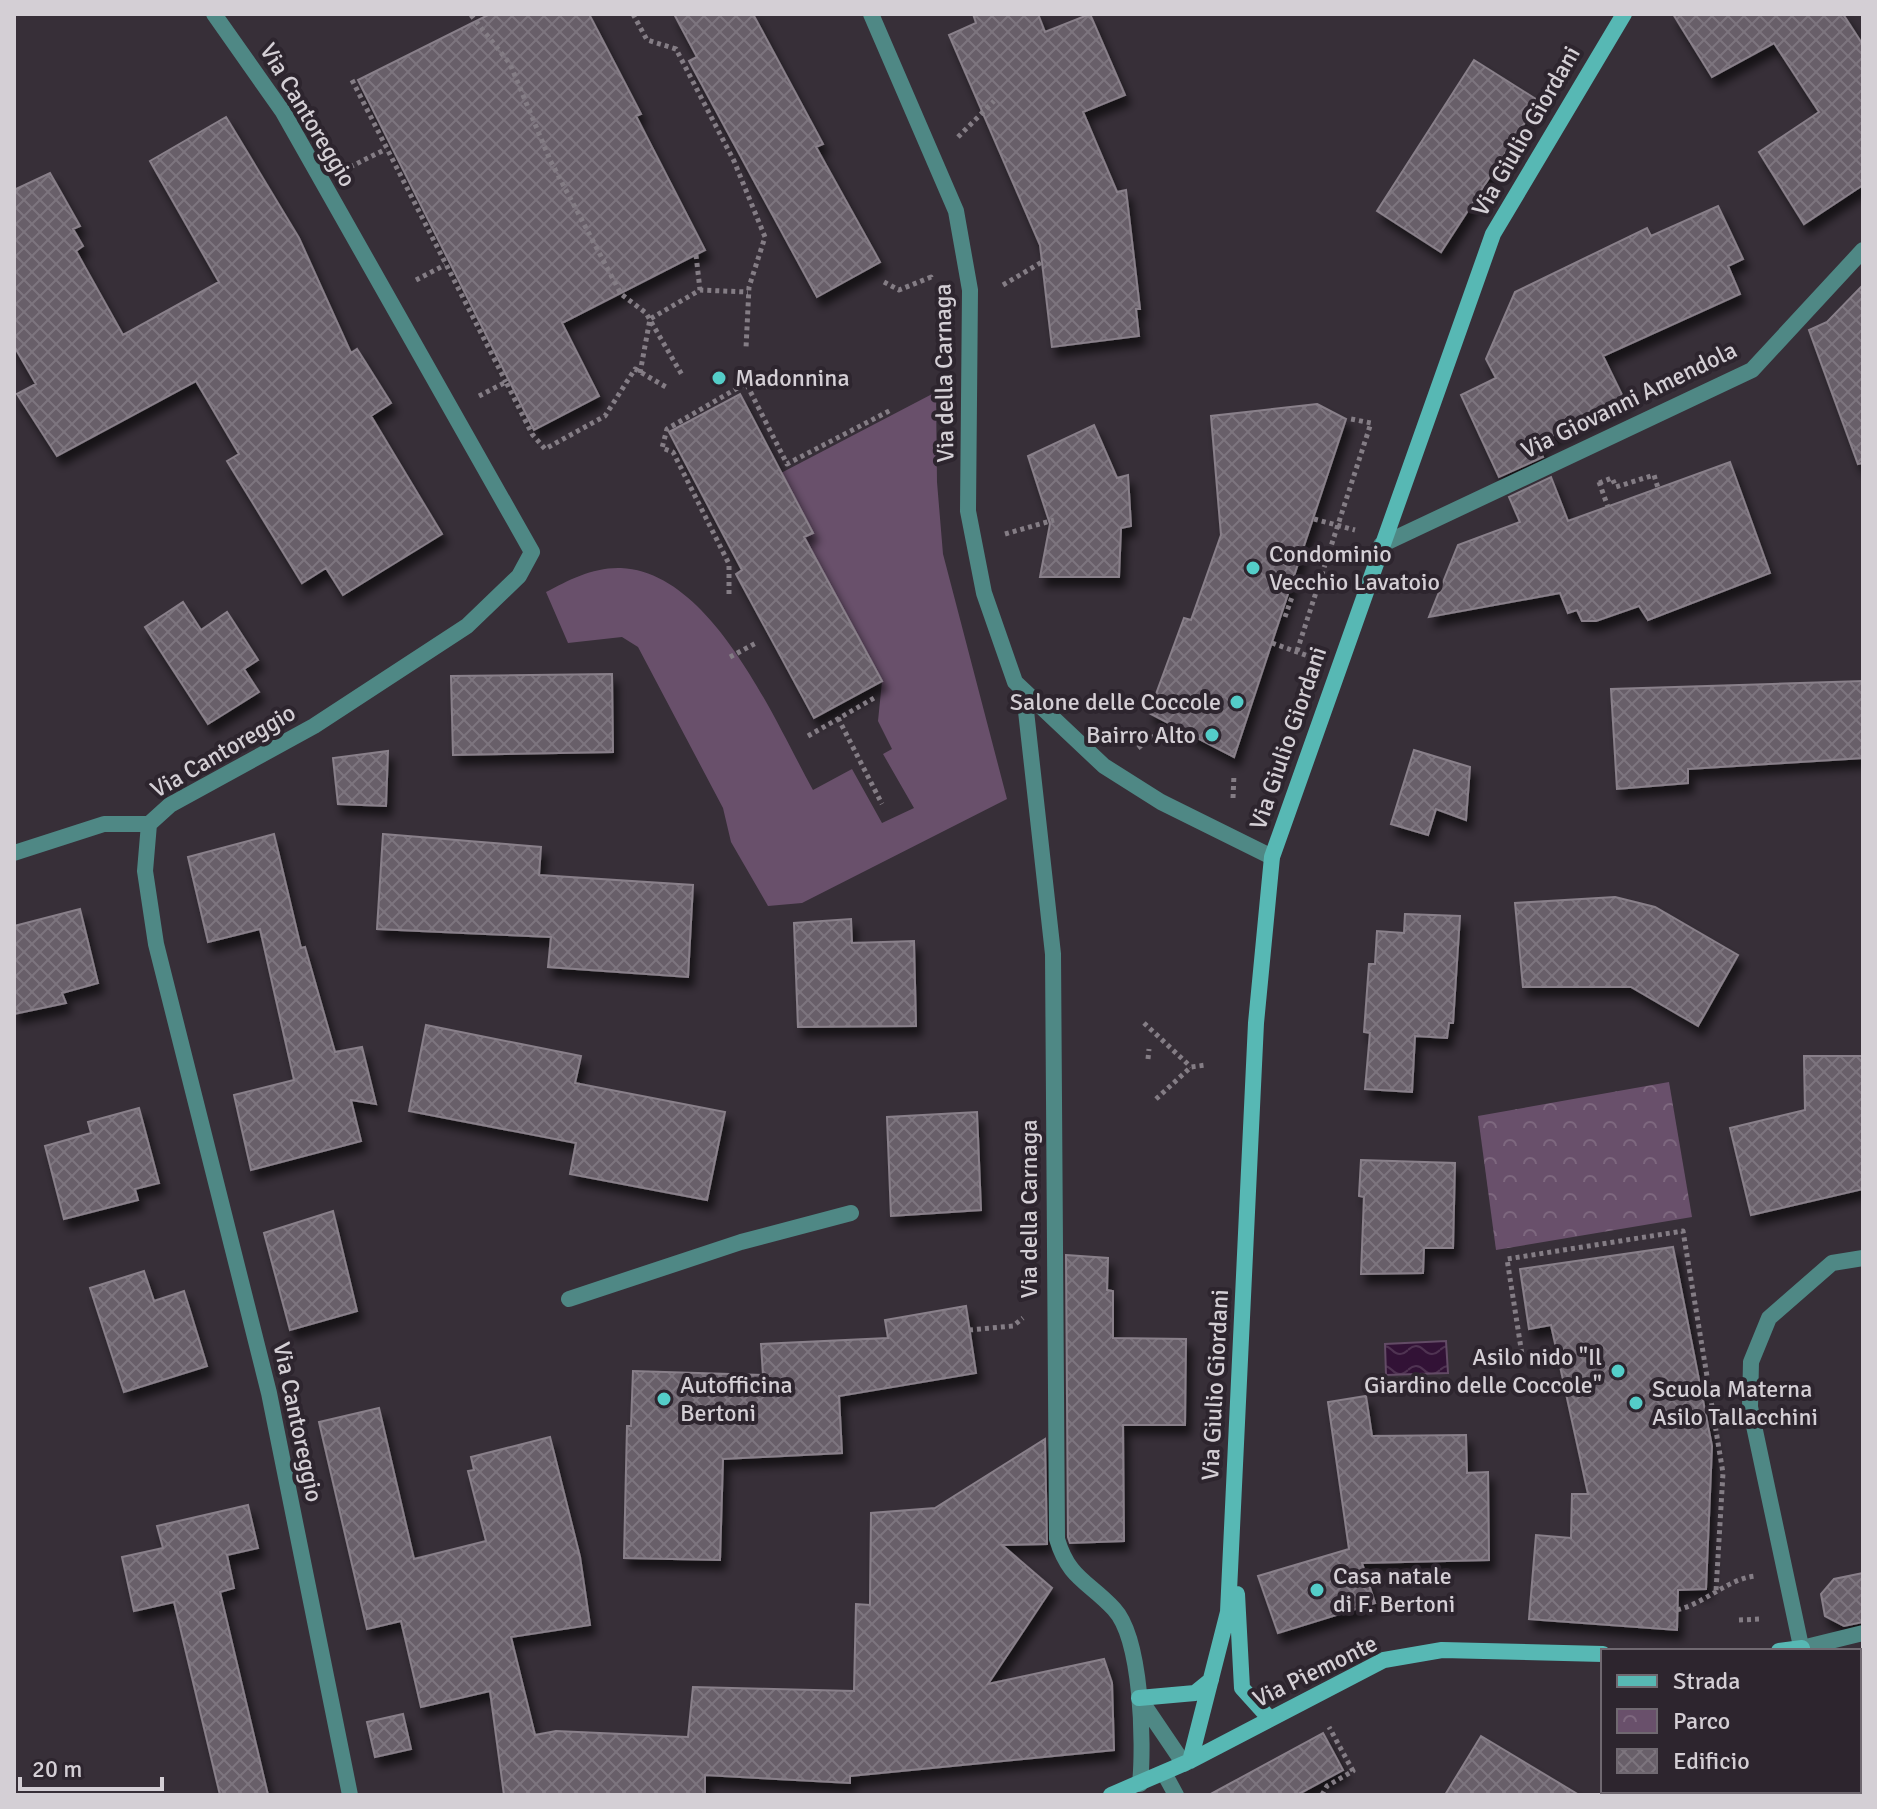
<svg xmlns="http://www.w3.org/2000/svg" width="1877" height="1809" font-family="Signika,sans-serif">
	<style>
		.green { fill: #69506b }
		.park { fill: url(#park-crowns) }
		.water { fill: url(#water-waves); stroke: #634b66; stroke-width: 2 }
		.building { fill: url(#building-cross-hatch); stroke: #89808a; stroke-width: 2; filter: url(#shadow) }
		.lines { fill: none; stroke-linecap: round; stroke-linejoin: round }
		.path { stroke: #847d85; stroke-width: 5; stroke-dasharray: 4 4; stroke-linecap: butt }
		.lane { stroke: #4f8885; stroke-width: 16 }
		.street { stroke: #4f8885; stroke-width: 16 }
		.secondary { stroke: #57b8b4; stroke-width: 16 }
		.poi-dot { fill: #54cdc8; stroke: #2d252e; stroke-width: 3 }
		.labels { text-anchor: middle; stroke-width: 8; stroke-linejoin: round; paint-order: stroke }
		.street-label { font-size: 24px; fill: #d4cfd5; stroke: #2d252e }
		.poi-label { font-size: 24px; fill: #d4cfd5; stroke: #2d252e; text-anchor: start }
	</style>
	<defs>
		<pattern id="park-crowns" width="20" height="18" patternUnits="userSpaceOnUse" patternTransform="scale(2)"><rect width="20" height="18" fill="#69506b"/><path d="M2 6a3 3 0 1 1 6 0M12 15a3 3 0 1 1 6 0" fill="none" stroke="#7e687f"/></pattern>
		<pattern id="water-waves" width="16" height="10" patternUnits="userSpaceOnUse" patternTransform="scale(2)"><rect width="16" height="10" fill="#321236"/><path d="M0 5q4-4 8 0t8 0" fill="none" stroke="#4f3352"/></pattern>
		<pattern id="building-cross-hatch" width="8" height="8" patternUnits="userSpaceOnUse" patternTransform="scale(2)"><rect width="8" height="8" fill="#685f69"/><path d="M0 0l8 8M0 8l8-8" fill="none" stroke="#7d757e"/></pattern>
		<filter id="shadow"><feDropShadow dx="5" dy="9" stdDeviation="4" flood-color="#0009"/></filter>
	</defs>
	<rect width="100%" height="100%" fill="#372f38"/>
	<!-- green -->
	<path class="green" d="M936 392 937 482 943 554 1007 799 802 903 768 906 731 842 723 808 638 647 622 637 568 643 546 592C569 580 593 567 621 568 713 572 775 722 813 790L852 769 882 823 914 808 883 754 892 749 878 721 882 681 804 537 812 533 781 473Z"/>
	<!-- park -->
	<path class="park" d="M1669 1082 1692 1217 1496 1250 1478 1116Z"/>
	<!-- water -->
	<path class="water" d="M1446 1341 1448 1373 1386 1375 1385 1344Z"/>
	<!-- building -->
	<path class="building" d="M490 14H589L641 114 636 116 705 250 562 323 599 396 534 430 358 80Z
		M674 14H753L823 144 816 147 880 262 817 297 689 61 697 57Z
		M973 14H1038L1045 32 1090 14 1125 95 1083 112 1117 192 1126 190 1140 309H1136L1139 336 1052 347 1040 245 949 35 976 23Z
		M1673 14H1843L1863 45V185L1804 224 1759 152 1819 112 1774 43 1712 77Z
		M1474 60 1539 101 1441 252 1377 211Z
		M226 117 299 238 351 353 357 349 391 403 371 416 442 534 343 595 326 568 302 583 227 461 239 454 196 381 57 456 17 394 36 384 14 346V190L50 173 80 226 73 229 83 246 76 251 123 335 219 282 150 161Z
		M1718 206 1743 259 1728 266 1740 294 1603 356 1625 401 1537 443 1543 457 1499 477 1461 395 1496 378 1486 359 1515 292 1647 228 1651 236Z
		M1863 285V463L1858 464 1809 330 1827 322Z
		M740 394 813 533 804 537 882 681 814 718 736 574 742 570 669 432Z
		M1317 404 1346 419 1234 757 1149 713 1184 618 1191 620 1221 535 1211 416Z
		M1094 425 1117 478 1128 475 1131 526 1121 528 1119 577H1040L1050 524 1028 456Z
		M1730 462 1770 573 1648 620 1639 606 1596 621H1582L1577 610 1568 613 1560 593 1429 617 1458 545 1520 522 1509 497 1551 477 1568 521Z
		M183 602 201 630 227 612 258 660 244 669 259 692 208 724 145 627Z
		M612 674 613 752 453 755 451 676Z
		M1863 681V758L1688 769V783L1617 789 1611 689Z
		M1414 750 1470 767 1466 820 1436 809 1428 835 1391 824Z
		M388 751 386 806 338 804 333 758Z
		M274 834 301 948 305 947 335 1052 362 1047 376 1104 351 1100 361 1141 251 1170 234 1095 294 1080 260 929 208 942 188 857Z
		M383 834 541 847 539 875 693 885 688 977 548 967 551 937 377 929Z
		M1615 897 1655 907 1738 955 1698 1026 1631 987H1523L1515 903Z
		M80 909 98 983 62 993 66 1003 14 1014V926Z
		M1405 914 1460 916 1453 1023H1449L1447 1038 1415 1036 1412 1092 1365 1089 1370 1033 1364 1032 1369 964H1375L1377 931 1404 933Z
		M851 919 852 943 914 941 916 1026 798 1027 794 923Z
		M426 1025 581 1056 575 1083 725 1112 707 1200 570 1174 576 1143 409 1111Z
		M1804 1056H1863V1189L1751 1215 1730 1128 1805 1110Z
		M139 1108 159 1183 135 1189 138 1200 64 1219 45 1146 91 1133 88 1122Z
		M977 1112 981 1210 891 1216 887 1117Z
		M1361 1160 1455 1163 1453 1248H1424L1423 1273 1361 1274 1364 1197 1359 1196Z
		M333 1211 357 1311 290 1330 264 1233Z
		M1673 1247 1712 1446 1706 1589 1678 1590 1677 1630 1529 1619 1536 1535 1571 1538 1572 1494H1588L1551 1325 1529 1329 1520 1269Z
		M1066 1255 1108 1258 1107 1290 1113 1291V1338L1186 1339 1185 1425H1123L1124 1541 1070 1543 1068 1537Z
		M144 1271 154 1301 184 1291 207 1366 124 1392 90 1288Z
		M966 1306 976 1373 839 1396 842 1453 723 1459 720 1560 624 1558 627 1426H631L633 1371 763 1375 761 1344 888 1338 885 1320Z
		M1366 1396 1372 1436 1466 1435 1467 1473 1488 1472 1489 1560 1362 1563 1375 1603 1278 1633 1258 1576 1349 1549 1328 1402Z
		M379 1408 414 1559 486 1541 468 1471 474 1470 471 1457 550 1437 580 1557 590 1625 511 1637 535 1735 556 1731 688 1737 693 1687 854 1691 856 1604 870 1605 871 1513 935 1508 1045 1439 1047 1544 1002 1545 1052 1588 988 1684 1104 1659 1112 1683 1114 1750 850 1776V1783L705 1775V1795H504L490 1691 421 1707 401 1621 367 1629 319 1422Z
		M248 1505 258 1548 227 1555 234 1588 220 1592 268 1795H220L174 1602 134 1611 122 1557 163 1548 157 1526Z
		M1863 1573V1622L1844 1626 1825 1616 1821 1594 1834 1579Z
		M403 1714 411 1749 375 1757 367 1722Z
		M1323 1733 1343 1770 1297 1795H1209Z
		M1481 1736 1579 1795H1445Z"/>
	<g class="lines">
		<!-- path -->
		<path class="path" d="M633 14 647 40 676 49 734 161 765 237 749 287 746 348
			M471 15 510 64 550 160 621 294 646 313 682 375
			M352 80 506 382
			M958 137 994 101
			M350 167 386 149
			M696 255 700 290
			M416 280 445 265
			M884 282 899 290 931 277 932 281
			M1003 285 1042 262
			M640 373 650 319 700 290 748 292
			M479 396 506 382 532 434 545 449 605 416 635 369 666 387
			M1599 482 1608 507
			M1599 483 1612 478 1616 487 1654 475 1658 488
			M1314 519 1355 530
			M1005 534 1054 520
			M729 594V564L673 452 662 448 667 429 746 383 787 464 891 410
			M1285 617 1292 597
			M1272 643 1311 657
			M1297 651 1371 423 1351 419
			M730 657 756 643
			M838 718 882 804
			M808 736 876 697
			M1138 748 1159 732
			M1233 798 1234 774
			M1144 1023 1191 1067
			M1148 1059 1149 1049
			M1156 1099 1191 1067 1206 1065
			M969 1330 1013 1326 1023 1318
			M1523 1361 1507 1259 1683 1231 1723 1473 1716 1591
			M1677 1610C1706 1603 1725 1580 1755 1576
			M1739 1620 1761 1619
			M1322 1795 1327 1786 1353 1771 1329 1727"/>
		<!-- lane -->
		<path class="lane" d="M569 1299 741 1242 851 1213
			M1164 1773 1176 1795"/>
		<!-- street -->
		<path class="street" d="M214 14 283 112 532 552 519 576 467 626 314 726 170 805 149 824 145 871 156 944 269 1393 350 1795
			M871 14 956 211 970 290 968 511 984 593 1015 682 1104 766 1161 802 1272 857
			M1381 545 1752 370 1863 250
			M1024 693 1053 954 1057 1539C1069 1579 1088 1581 1114 1609 1142 1639 1144 1744 1140 1784
			M14 853 104 824H149
			M1802 1648 1863 1633
			M1802 1651 1750 1407 1751 1362 1769 1318 1832 1263 1863 1258
			M1142 1702 1184 1764
			M1808 1791V1795"/>
		<!-- secondary -->
		<path class="secondary" d="M1237 1594 1242 1688 1270 1719
			M1779 1651 1802 1648
			M1139 1698 1195 1693 1211 1680
			M1190 1761 1228 1612 1256 1023 1272 857 1493 234 1624 14
			M1111 1795 1190 1761 1384 1660 1442 1650 1603 1654"/>
	</g>
	<!-- markers -->
	<g class="poi-dot">
		<circle cx="719" cy="378" r="8"/>
		<circle cx="1253" cy="568" r="8"/>
		<circle cx="1237" cy="702" r="8"/>
		<circle cx="1212" cy="735" r="8"/>
		<circle cx="1618" cy="1371" r="8"/>
		<circle cx="664" cy="1399" r="8"/>
		<circle cx="1636" cy="1403" r="8"/>
		<circle cx="1317" cy="1590" r="8"/>
	</g>
	<g class="labels">
		<!-- street labels -->
		<g class="street-label">
			<text transform="translate(308 115) rotate(59)" y="8">Via Cantoreggio</text>
			<text transform="translate(1526 131) rotate(-60)" y="8">Via Giulio Giordani</text>
			<text transform="translate(944 373) rotate(-91)" y="8">Via della Carnaga</text>
			<text transform="translate(1629 400) rotate(-26)" y="8">Via Giovanni Amendola</text>
			<text transform="translate(1288 738) rotate(-71)" y="8">Via Giulio Giordani</text>
			<text transform="translate(223 751) rotate(-30)" y="8">Via Cantoreggio</text>
			<text transform="translate(1029 1209) rotate(-90)" y="8">Via della Carnaga</text>
			<text transform="translate(1215 1385) rotate(-87)" y="8">Via Giulio Giordani</text>
			<text transform="translate(298 1422) rotate(78)" y="8">Via Cantoreggio</text>
			<text transform="translate(1315 1671) rotate(-26)" y="8">Via Piemonte</text>
		</g>
		<!-- poi labels -->
		<g class="poi-label">
			<text x="735" y="386">Madonnina</text>
			<text x="1269" y="562">Condominio<tspan x="1269" dy="28">Vecchio Lavatoio</tspan></text>
			<text x="1221" y="710" text-anchor="end">Salone delle Coccole</text>
			<text x="1196" y="743" text-anchor="end">Bairro Alto</text>
			<text x="1602" y="1365" text-anchor="end">Asilo nido "Il<tspan x="1602" dy="28">Giardino delle Coccole"</tspan></text>
			<text x="680" y="1393">Autofficina<tspan x="680" dy="28">Bertoni</tspan></text>
			<text x="1652" y="1397">Scuola Materna<tspan x="1652" dy="28">Asilo Tallacchini</tspan></text>
			<text x="1333" y="1584">Casa natale<tspan x="1333" dy="28">di F. Bertoni</tspan></text>
		</g>
	</g>
	<!-- border -->
	<rect width="1877" height="1809" fill="none" stroke="#d4cfd5" stroke-width="32"/>
	<!-- legend -->
	<rect x="1601" y="1649" width="260" height="144" fill="#2d252e" stroke="#706971" stroke-width="2"/>
	<rect x="1617" y="1675" width="40" height="12" fill="#57b8b4" stroke="#706971" stroke-width="2"/>
	<text x="1673" y="1689" font-size="24" fill="#d4cfd5">Strada</text>
	<rect x="1617" y="1709" width="40" height="24" fill="url(#park-crowns)" stroke="#706971" stroke-width="2"/>
	<text x="1673" y="1729" font-size="24" fill="#d4cfd5">Parco</text>
	<rect x="1617" y="1749" width="40" height="24" fill="url(#building-cross-hatch)" stroke="#706971" stroke-width="2"/>
	<text x="1673" y="1769" font-size="24" fill="#d4cfd5">Edificio</text>
	<!-- scale -->
	<path d="M20 1777v12h142v-12" fill="none" stroke="#d4cfd5" stroke-width="4"/>
	<text x="32" y="1777" font-size="24" fill="#d4cfd5" stroke="#2d252e" stroke-width="6" paint-order="stroke">20 m</text>
</svg>
